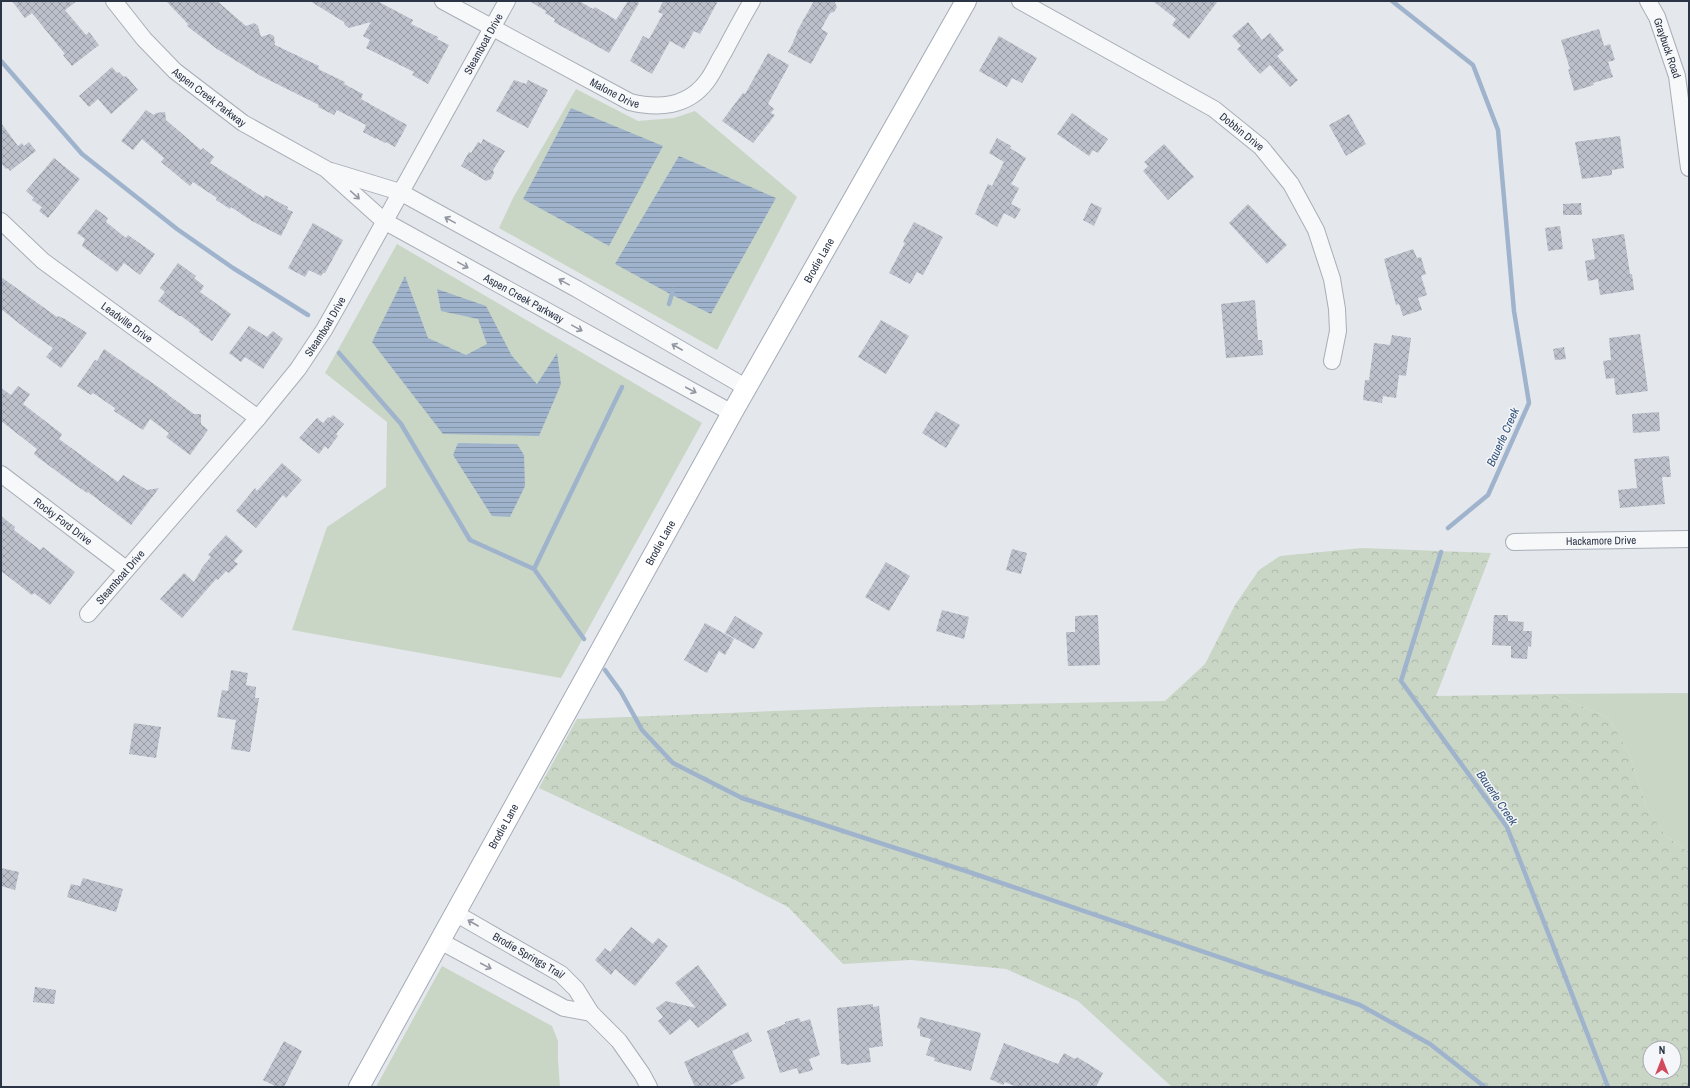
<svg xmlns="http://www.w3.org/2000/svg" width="1690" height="1088" font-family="'Archivo Narrow',sans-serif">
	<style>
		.green { fill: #c9d6c5 }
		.forest { fill: url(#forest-crowns); fill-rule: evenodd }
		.water { fill: url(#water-rules) }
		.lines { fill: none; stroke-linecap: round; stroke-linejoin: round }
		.stream { stroke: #9fb4cc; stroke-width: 4.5 }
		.building { fill: url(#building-cross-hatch) }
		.minor-casing { stroke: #a9aeb7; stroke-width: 18 }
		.major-casing { stroke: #a3abb8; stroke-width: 22 }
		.minor { stroke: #f7f8fa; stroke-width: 16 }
		.major { stroke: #fff; stroke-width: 20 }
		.oneway { stroke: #9196a0 }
		.labels { text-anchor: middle; stroke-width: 3; stroke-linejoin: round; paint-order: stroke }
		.street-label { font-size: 11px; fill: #2b3445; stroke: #f4f6f9 }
		.water-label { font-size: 12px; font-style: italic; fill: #34527a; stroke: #f4f6f9 }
	</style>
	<defs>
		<pattern id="forest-crowns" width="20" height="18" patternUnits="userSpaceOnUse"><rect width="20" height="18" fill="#c9d6c5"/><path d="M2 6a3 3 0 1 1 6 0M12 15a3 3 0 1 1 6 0" fill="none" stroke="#adb8ab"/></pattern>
		<pattern id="water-rules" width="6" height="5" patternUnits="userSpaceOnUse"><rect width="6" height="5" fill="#9fb4cc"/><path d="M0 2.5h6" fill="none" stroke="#8293a7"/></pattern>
		<pattern id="building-cross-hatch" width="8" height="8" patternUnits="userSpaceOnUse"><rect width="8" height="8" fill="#bbc0ca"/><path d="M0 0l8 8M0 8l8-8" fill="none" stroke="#989da6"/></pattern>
	</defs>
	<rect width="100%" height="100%" fill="#e4e7ec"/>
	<!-- green -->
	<path class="green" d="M576 89 638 121 674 118 695 111 797 197 717 350 499 228 513 198Z
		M397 244 702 423 561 678 292 630 327 527 386 487 387 422 325 373Z
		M1689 693V852L1666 836 1646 806 1629 753 1609 718 1554 694Z
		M442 966 552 1026 558 1041V1060L560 1087H376Z"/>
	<!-- forest -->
	<path class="forest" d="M1362 548 1491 553 1436 696 1554 694 1609 718 1629 753 1646 806 1666 836 1689 852V1087H1172L1078 1001 1006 969 911 960 843 964 788 907 731 878 539 788 577 719 875 707 1165 701 1205 664 1235 605 1259 570 1280 556ZM1650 1048H1674V1072H1650Z"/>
	<!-- water -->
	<path class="water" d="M571 108 663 146 609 246 523 199Z
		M679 156 776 198 711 314 672 295 615 264Z
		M405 276 428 338 466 355 487 344 478 319 441 311 437 289 486 306 512 356 537 384 557 353 561 384 539 436 443 434 372 342Z
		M458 443 517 444 524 455 525 486 510 517 492 516 453 455Z"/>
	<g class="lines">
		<!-- stream -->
		<path class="stream" d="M1392 1 1473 65 1498 130 1514 311 1529 403 1488 495 1448 528
			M1 61 82 154 177 229 233 268 308 315
			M669 304 673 290
			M339 353 401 424 470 540 534 569
			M1441 552 1401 681 1507 827 1608 1087
			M584 639 534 569 622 387
			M605 670 621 692 642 730 673 763 742 798 969 872 1360 1005 1430 1044 1485 1087"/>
	</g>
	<!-- building -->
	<path class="building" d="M12 1H77L65 10 86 35 89 32 99 45 72 66 63 55 65 54 32 13 25 18Z
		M166 1H217L246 26 254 23 258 26 261 37 270 34 274 36 275 45 319 66 318 68 320 70 345 82 344 84 363 94 361 99 407 125 395 147 386 142 385 143 376 138V139L363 132 366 125 337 110 334 115 318 107 319 105 261 76 217 49 187 26 188 24Z
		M310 1H377L413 20 411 24 438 37 437 39 449 45 428 84 412 75 414 72 366 48 370 40 363 36 371 22 349 28 345 25 344 22Z
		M529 1H579L593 9 595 7 616 20 628 1H635L639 3 609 53 554 22 555 19 545 13 546 11Z
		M663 1H718L700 34 694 31 684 49 670 41 652 74 630 61 643 36 649 39 663 14 658 12Z
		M814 1H834L837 7 834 12 830 13 821 29 828 33 811 64 788 52 794 41H793L797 34 796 33Z
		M1153 1H1218L1189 39 1172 25 1176 19Z
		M1248 22 1262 40 1270 33 1284 50 1277 56 1298 80 1290 87 1270 65 1260 74 1237 49 1241 46 1232 36Z
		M1599 29 1604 46 1610 44 1615 60 1608 62 1613 77 1593 83 1594 85 1574 91 1568 69H1570L1561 40Z
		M999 36 1037 58 1022 83 1012 78 1007 87 979 71Z
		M768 53 789 65 768 104 774 109 771 113 775 115 753 143 722 121 743 93 745 94Z
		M112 67 117 73 119 72 124 77 126 76 138 90 111 114 98 99 89 107 79 96Z
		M514 80 526 84 528 80 548 90 528 128 496 111Z
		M146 110 154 115 156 113 165 112 166 120 201 150 203 148 214 157 210 163 264 198 265 195 288 207 287 209 293 212 281 236 252 221 231 207 230 209 216 200 217 198 193 182 190 186 161 162 164 158 142 139 133 150 121 141Z
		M1072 113 1108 139 1098 153 1093 150 1089 156 1057 134Z
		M1349 114 1366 144 1346 156 1329 125Z
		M1 123 18 146 22 143 24 146 29 142 36 151 10 171 8 168 6 169 1 163Z
		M1620 136 1624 168 1612 170V175L1582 179 1575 142Z
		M997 138 1011 146 1010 148 1026 158 1011 184 1019 188 1011 204 1021 209 1015 219 1004 213 997 227 975 214 988 184 992 186 1004 162 989 153Z
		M483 139 505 151 493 170 494 173 491 179 486 181 461 166 469 152 471 153 478 142 481 144Z
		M1164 144 1194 177 1168 200 1143 171 1148 166 1144 162Z
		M54 158 80 179 48 218 39 211 42 207 32 200 34 198 26 191Z
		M1091 203 1102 208 1094 226 1083 220Z
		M1581 203 1582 215H1563V204Z
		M1248 204 1287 245 1267 264 1229 223Z
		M96 209 108 218 106 222 126 238 128 235 155 254 140 275 124 263 117 272 82 246 85 239 77 233Z
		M914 222 943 237 923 275 917 272 910 284 889 273 905 243 903 242Z
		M313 223 343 240 325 273H323L321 276 309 270 305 277 288 268Z
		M1560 226 1563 249 1548 251 1545 228Z
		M1624 234 1630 274H1632L1634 290 1600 295 1598 279 1588 281 1585 261 1595 259 1592 239Z
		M1413 249 1417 258 1421 257 1426 274 1421 276 1427 295 1418 298 1422 310 1403 316 1399 304 1396 305 1384 259Z
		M178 263 196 276 194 278 204 286 200 292 231 314 212 341 199 332 200 330 181 316H179L158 301 165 292 160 288Z
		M1 277 57 317 58 316 65 319 87 333 61 368 46 357 53 348 30 332 1 309Z
		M1255 300 1258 340H1262L1263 355 1226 358 1221 304Z
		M881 320 909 336 886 374 858 357Z
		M249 326 267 337 273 331 283 339 263 369 245 357 241 362 229 353Z
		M1640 334 1648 391 1616 395 1614 378 1606 379 1603 361 1611 360 1609 338Z
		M1392 335 1411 338 1406 376 1399 375 1396 398 1383 396 1382 403 1363 400 1365 380H1369L1374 343 1390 345Z
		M1564 347 1566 359 1555 360 1553 349Z
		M104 349 168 394H167L194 414H201V424L208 430 190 455 166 437 169 433 150 419 143 430 114 411 115 408 93 393 91 395 77 386 95 360 97 361Z
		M18 386 30 394 23 404 62 434 59 439 118 482 123 475 147 490 159 488 131 525 88 492 87 493 70 481 40 459 34 454 37 449 1 421V388L11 395Z
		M936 411 960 425 946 448 922 433Z
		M1659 412 1660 431 1633 433 1632 414Z
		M333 415 344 424 336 434 338 436 328 449 325 446 319 454 299 438 317 418 323 423 328 417 330 418Z
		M1669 456 1671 477H1662L1665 504 1620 508 1618 490 1637 488 1634 459Z
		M282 463 302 480 286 498 283 495 256 528 236 511 255 488 257 491Z
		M1 516 15 527 14 530 40 550 43 547 75 572 50 605 34 593 32 595 1 571Z
		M226 535 243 551 234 561 238 564 229 573 226 571 218 580 216 579 182 618 160 599 184 573 194 582 203 566 211 557 208 555Z
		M1012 549 1027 553 1021 574 1006 570Z
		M886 562 910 576 889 611 865 597Z
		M942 610 969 617 964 639 936 631Z
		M1098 615 1100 665 1068 666 1066 632H1075V616Z
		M1494 615H1508V621L1524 622 1523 631H1532L1531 647 1528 646 1527 659 1511 658V646L1492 645Z
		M735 616 763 633 754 649 725 633Z
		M705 623 734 639 725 655 719 651 707 673 684 660Z
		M231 670 248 673 246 685 256 687 255 698H259L250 752 231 749 236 720 217 717 222 690 228 691Z
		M134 723 161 727 156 758 129 754Z
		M1 868 19 872 15 890 1 886Z
		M83 878 123 889 116 912 67 897 71 884 80 886Z
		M631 927 653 944 658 938 668 946 635 986 615 969 611 975 595 960 605 948 610 952Z
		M698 965 727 1005 698 1028 690 1019 670 1035 658 1021 663 1017 656 1008 666 1001 696 1008 675 983Z
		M35 987 56 990 54 1004 33 1002Z
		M873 1004V1007L879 1006 883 1046 869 1048 871 1062 846 1065V1064H841L837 1008Z
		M920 1017 981 1033 971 1071 934 1061 935 1058 926 1055 931 1039 920 1036V1029L917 1028Z
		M799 1018 801 1022 810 1019 820 1055 809 1059 813 1070 799 1074 797 1068 780 1073 767 1031 785 1024V1022Z
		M748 1032 752 1041 732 1051 745 1078 727 1087H695L684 1062Z
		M284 1041 302 1051 284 1087H277L263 1080Z
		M1004 1043 1058 1064 1064 1053 1075 1059 1077 1057 1103 1073 1096 1087H1017L1005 1082 1003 1085 990 1079Z"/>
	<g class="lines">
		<defs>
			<g id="minor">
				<path id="s1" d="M114 1 144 39 175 71 243 123 326 169 384 221 732 413"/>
				<path id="s2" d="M443 1 630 102C658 109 688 107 707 81 714 72 718 61 724 52 733 35 742 18 752 1"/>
				<path id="s3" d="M1020 1 1214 109 1261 147 1291 184 1316 230 1332 279 1337 309 1338 331 1332 361"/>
				<path id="s4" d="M1648 1 1657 17 1677 76 1689 168"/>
				<path d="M331 171 400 192 577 289 747 388"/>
				<path id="s5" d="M1 221 43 261 258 418"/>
				<path id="s6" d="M1 474 126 569"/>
				<path id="s7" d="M1514 542 1689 539"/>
				<path id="s8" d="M88 614 258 418 298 369 324 330 341 300 507 1"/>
				<path id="s9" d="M455 913 561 974 576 989 591 1013 619 1041 642 1074 649 1087"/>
				<path d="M440 941 564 1008 591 1013"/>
			</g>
			<g id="major">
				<path id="s10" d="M359 1087 732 413 966 1"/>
			</g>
		</defs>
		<!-- minor casing -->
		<use href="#minor" class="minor-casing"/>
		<!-- major casing -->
		<use href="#major" class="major-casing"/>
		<!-- minor -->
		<use href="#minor" class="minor"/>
		<!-- major -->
		<use href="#major" class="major"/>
	</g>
	<!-- one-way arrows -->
	<defs><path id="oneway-shaft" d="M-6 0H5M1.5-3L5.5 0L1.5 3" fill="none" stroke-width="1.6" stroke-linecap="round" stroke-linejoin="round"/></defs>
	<g class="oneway">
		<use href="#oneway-shaft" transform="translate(355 195) rotate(42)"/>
		<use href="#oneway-shaft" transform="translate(450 220) rotate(-151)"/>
		<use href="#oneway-shaft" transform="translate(463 265) rotate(29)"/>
		<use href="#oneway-shaft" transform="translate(564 282) rotate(-151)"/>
		<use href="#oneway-shaft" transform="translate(577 328) rotate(29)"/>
		<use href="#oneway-shaft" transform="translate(677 347) rotate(-150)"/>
		<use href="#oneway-shaft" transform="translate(691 390) rotate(28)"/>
		<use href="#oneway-shaft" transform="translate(473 923) rotate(-150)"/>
		<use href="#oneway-shaft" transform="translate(486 966) rotate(28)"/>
	</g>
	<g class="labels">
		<!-- street labels -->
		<g class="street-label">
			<text dy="4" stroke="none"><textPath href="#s8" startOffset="697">Steamboat Drive</textPath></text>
			<text dy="4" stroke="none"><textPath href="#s4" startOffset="51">Graybuck Road</textPath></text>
			<text dy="4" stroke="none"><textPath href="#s2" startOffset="195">Malone Drive</textPath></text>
			<text dy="4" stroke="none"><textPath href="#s1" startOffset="136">Aspen Creek Parkway</textPath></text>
			<text dy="4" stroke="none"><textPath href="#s3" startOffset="258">Dobbin Drive</textPath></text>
			<text dy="4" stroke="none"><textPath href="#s10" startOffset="946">Brodie Lane</textPath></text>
			<text dy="4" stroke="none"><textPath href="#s1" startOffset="511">Aspen Creek Parkway</textPath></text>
			<text dy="4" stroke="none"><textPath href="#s5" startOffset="162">Leadville Drive</textPath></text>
			<text dy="4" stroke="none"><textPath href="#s8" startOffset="373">Steamboat Drive</textPath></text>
			<text dy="4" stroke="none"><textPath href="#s6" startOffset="78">Rocky Ford Drive</textPath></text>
			<text dy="4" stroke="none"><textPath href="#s7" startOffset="87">Hackamore Drive</textPath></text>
			<text dy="4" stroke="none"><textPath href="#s10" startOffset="622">Brodie Lane</textPath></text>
			<text dy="4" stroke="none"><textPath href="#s8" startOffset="49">Steamboat Drive</textPath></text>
			<text dy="4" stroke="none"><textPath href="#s10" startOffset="298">Brodie Lane</textPath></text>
			<text dy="4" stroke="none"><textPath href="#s9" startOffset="85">Brodie Springs Trail</textPath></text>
		</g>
		<!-- water labels -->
		<g class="water-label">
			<text transform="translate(1503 437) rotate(-66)" y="4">Bauerle Creek</text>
			<text transform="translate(1497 798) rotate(56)" y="4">Bauerle Creek</text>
		</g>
	</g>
	<!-- border -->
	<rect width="1690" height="1088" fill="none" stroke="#2b3445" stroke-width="4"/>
	<!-- north arrow -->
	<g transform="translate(1662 1060)"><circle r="19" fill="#f4f6f9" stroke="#a4a8b1"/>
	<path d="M0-3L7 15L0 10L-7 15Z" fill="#d1495b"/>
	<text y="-6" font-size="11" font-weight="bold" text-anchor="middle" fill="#2b3445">N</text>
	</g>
</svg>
